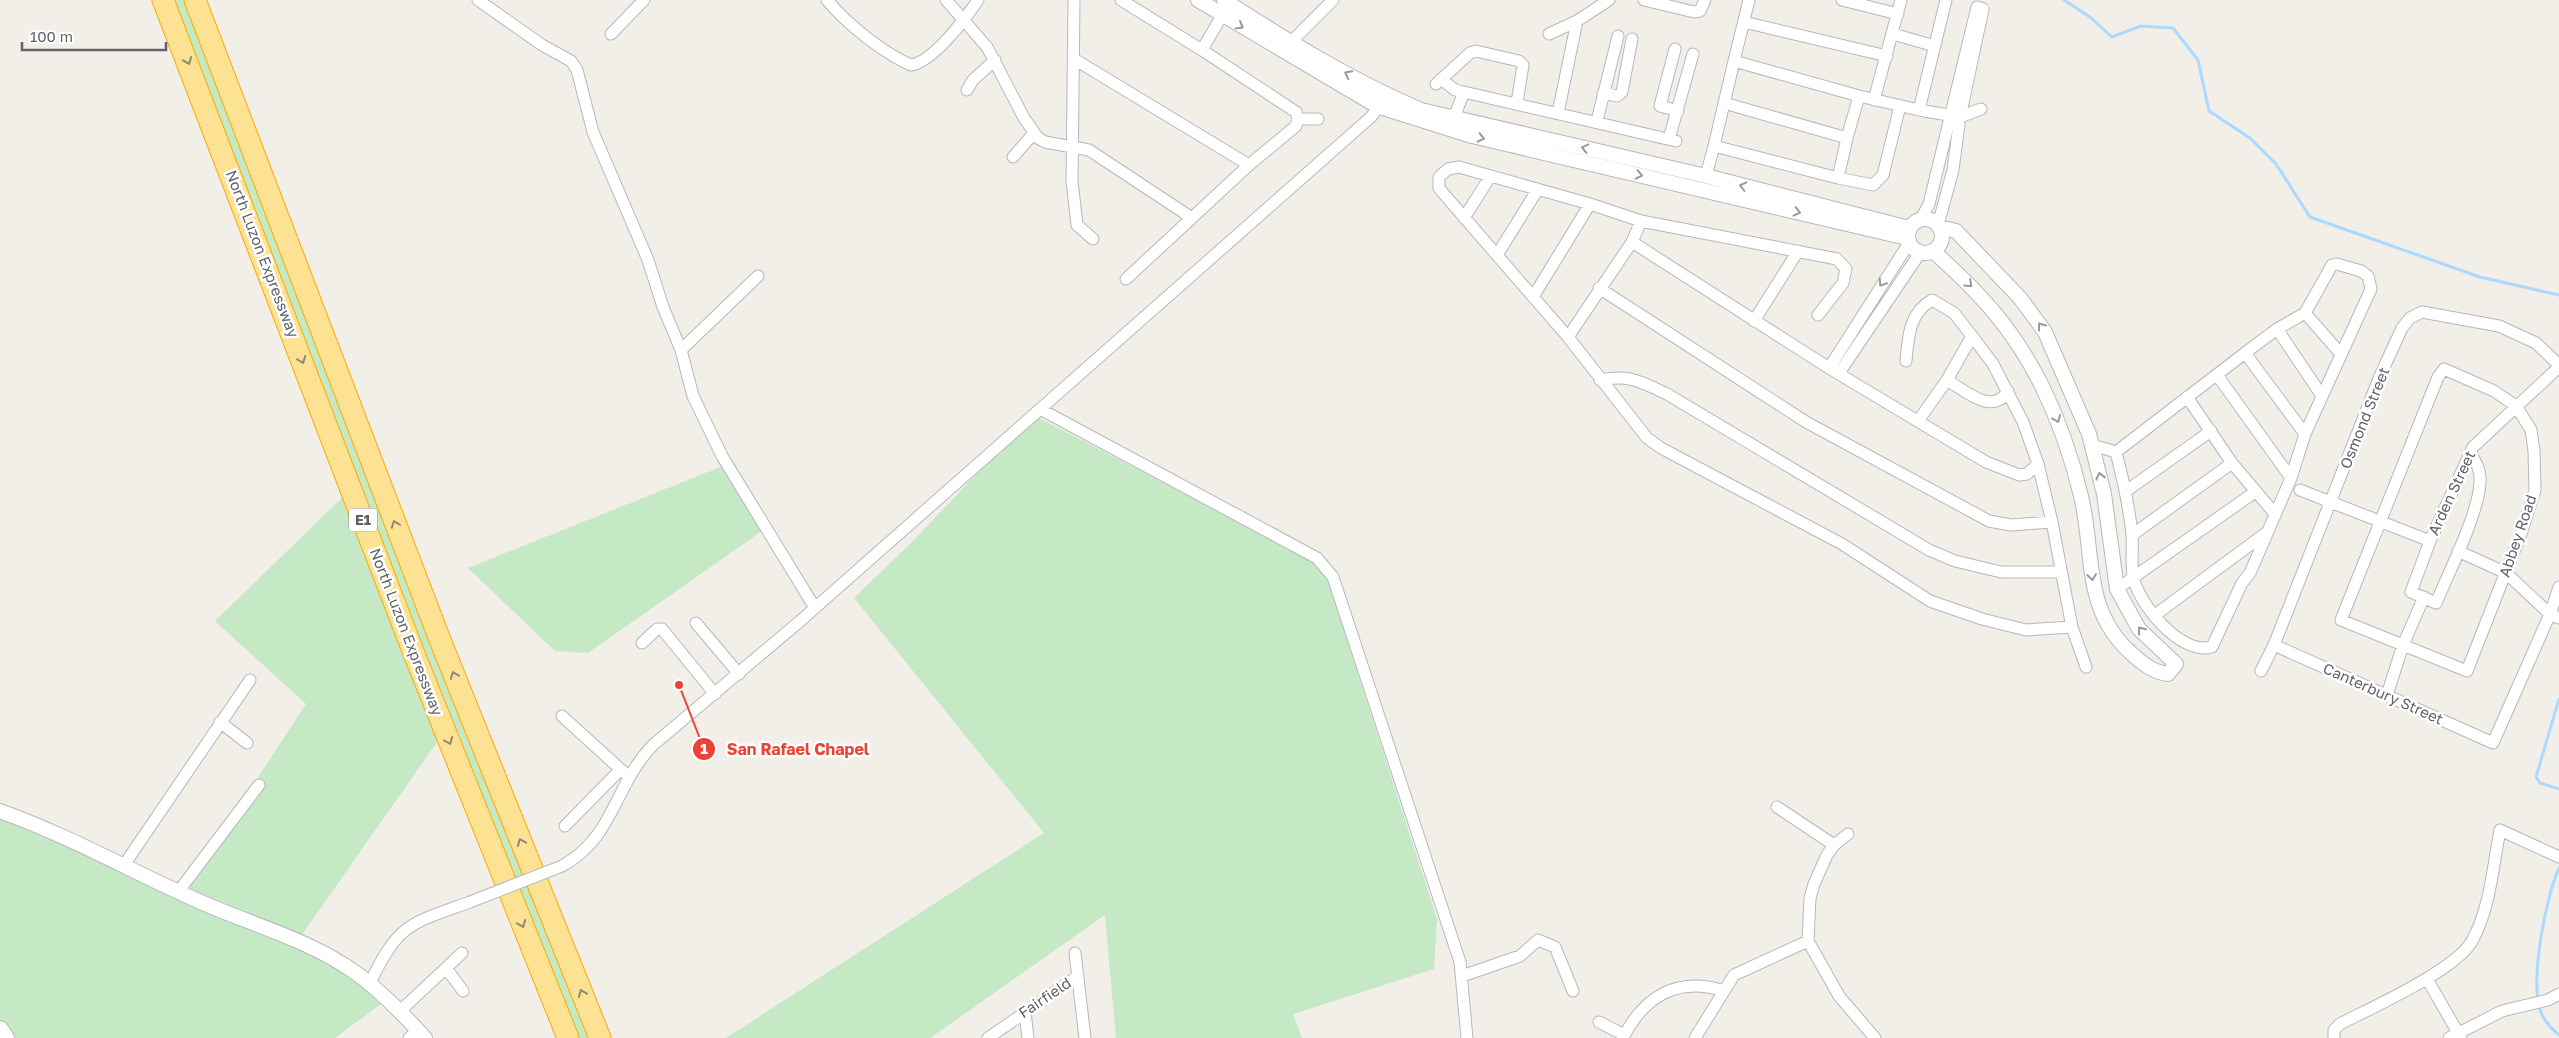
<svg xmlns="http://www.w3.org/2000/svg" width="2559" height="1038" font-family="'Golos Text',sans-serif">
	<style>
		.green { fill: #c5e8c5 }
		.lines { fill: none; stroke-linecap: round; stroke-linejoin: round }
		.stream { stroke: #aadaff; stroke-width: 3 }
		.minor-casing { stroke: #b5b8bc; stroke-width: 13 }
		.tertiary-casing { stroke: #b5b8bc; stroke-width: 16 }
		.secondary-casing { stroke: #b6babf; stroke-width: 18 }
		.motorway-casing { stroke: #f9ab00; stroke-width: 23 }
		.minor { stroke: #fff; stroke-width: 11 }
		.tertiary { stroke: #fff; stroke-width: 14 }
		.secondary { stroke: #fff; stroke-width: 16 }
		.motorway { stroke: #fde293; stroke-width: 21 }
		.minor-bridge-casing { stroke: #b5b8bc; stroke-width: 13; stroke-linecap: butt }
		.minor-bridge { stroke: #fff; stroke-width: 11 }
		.oneway { stroke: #979a9d }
		.oneway2 { stroke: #8e8975 }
		.labels { text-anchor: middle; stroke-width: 5; stroke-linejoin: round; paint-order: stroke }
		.shield { fill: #fff; stroke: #8f9295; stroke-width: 1 }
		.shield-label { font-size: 14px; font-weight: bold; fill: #5f6368 }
		.street-label { font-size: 15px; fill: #5f6368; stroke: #fff }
		.leader { fill: none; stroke: #ea4335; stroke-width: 2 }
		.callout-dot { fill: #ea4335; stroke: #fff; stroke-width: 2 }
		.mark-label { font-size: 15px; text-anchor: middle; font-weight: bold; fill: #fff }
		.callout-label { font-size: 16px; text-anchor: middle; font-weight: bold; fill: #ea4335; stroke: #fff; stroke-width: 5; stroke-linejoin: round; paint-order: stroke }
	</style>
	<rect width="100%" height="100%" fill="#f1efe8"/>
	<!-- green -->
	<path class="green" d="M168 0H189L592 1038H574Z
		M1039 418 1306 557 1325 572 1437 919 1434 969 1293 1014 1302 1038H1116L1105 915 930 1038H726L1044 833 854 598 915 539 988 462Z
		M723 466 762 531 588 653 555 651 468 568Z
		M348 492 442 735 301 936 186 887 306 704 215 621Z
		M0 818 333 962 385 1001 335 1038H11L0 1024Z"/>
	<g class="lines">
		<!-- stream -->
		<path class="stream" d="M2064 0 2090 17 2112 37 2141 26 2173 28 2198 60 2209 111 2250 138 2276 164 2310 217 2480 277 2559 295
			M2559 699 2536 777 2540 783 2559 789
			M2538 999C2533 967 2546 898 2559 868
			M2539 1006C2541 1017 2550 1028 2559 1035"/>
		<defs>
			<path id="minor" d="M478 0 542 45 571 61 577 70 593 132 648 260 663 307 681 350
				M827 0C847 24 883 53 911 65 933 62 966 18 978 0
				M946 0 987 47 1024 118 1038 138 1045 142 1089 150 1192 218
				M1074 0 1072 181 1077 225 1093 239
				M1121 0 1202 50 1296 112 1298 119 1296 126 1249 165 1126 279
				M1644 0 1694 12 1700 11 1705 0
				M1842 0 1898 14
				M1744 22 1887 56
				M611 34 644 0
				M1549 34 1577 21 1609 0
				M1893 34 1935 46
				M1286 47 1333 0
				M1675 49 1660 106 1678 111
				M1202 50 1227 7
				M1074 59 1249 165
				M1734 61 1749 0
				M1441 79 1455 90 1676 141
				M1436 84 1470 53 1476 51 1519 61 1523 65 1517 103
				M967 90 973 80 995 60
				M1603 93 1617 96 1622 92 1632 39
				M1874 100 1901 0
				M1724 103 1847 138 1859 96
				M1900 106 1883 175 1873 185 1838 178 1714 146 1734 61 1859 96 1919 110 1960 117 1981 109
				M1919 110 1946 0
				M1558 113 1577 21
				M1298 119H1318
				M1597 121 1618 36
				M1451 125 1464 92
				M1669 139 1693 54
				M1013 157 1034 133
				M1706 176 1714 146
				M1838 178 1847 138
				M1464 218 1490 177
				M1921 219 1929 204 1977 7 1983 9 1960 117 1953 170 1938 225
				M1632 242 1829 368 1986 462 2019 475 2027 474 2038 464
				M1497 255 1538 189
				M2337 264 2361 271 2368 276 2371 289 2305 434 2291 478 2250 573 2242 583 2212 647C2181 656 2138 604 2133 576 2131 562 2133 548 2132 534 2129 506 2123 479 2116 452L2245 353 2277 329 2305 313 2332 265Z
				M758 276 681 350 693 396 722 456 815 608
				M1599 288 1806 422 1989 521 2011 525 2052 522
				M1533 297 1590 204
				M2305 313 2340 353
				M1818 315 1843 283 1846 269 1837 259 1641 221 1590 204 1459 167 1448 169 1439 177V188L1443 193 1568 337 1647 438 1661 448 1842 544 1930 601 1982 619 2026 630 2072 627
				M1754 321 1798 251
				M2277 329 2322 396
				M1568 337 1632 242 1641 221
				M2245 353 2305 434
				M1906 361C1908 338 1909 313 1932 300L1954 313 1972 336 1993 364 2023 422 2038 464 2052 522 2072 627 2086 667
				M1829 368 1909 243
				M2444 369 2494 391 2516 406 2531 430 2534 451 2535 490 2522 531 2467 671 2341 620 2438 377Z
				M1839 373 1920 253
				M2217 375 2291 478
				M1600 380C1630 374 1641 382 1667 394L1929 550 1955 561 2001 572H2060
				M1947 380C1965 391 1993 416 2008 391
				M2187 397 2232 463 2275 514
				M1040 409 1317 558 1333 577 1460 962 1467 1038
				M1918 421 1947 380 1972 336
				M2090 437 2092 445 2116 452
				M2470 454C2477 462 2481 472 2480 483 2478 515 2449 572 2436 603L2411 592 2430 541 2473 447 2559 367
				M2300 490 2430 541
				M2126 491 2211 431
				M2132 535 2232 463
				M2458 551 2506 573 2550 614 2559 618
				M2117 589 2255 492
				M2155 615 2266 533
				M696 623 739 674
				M642 643 657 629H662L715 694
				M2274 645 2493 743 2550 614 2559 587
				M2261 671 2274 645 2380 376 2402 328 2410 318 2422 312 2499 326 2536 343 2559 365
				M2387 695 2403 645 2424 597
				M562 716 629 777
				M220 722 247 743
				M1777 807 1834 845
				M565 826 620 770
				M1848 834 1834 845 1827 855 1814 884 1810 898 1808 941 1839 996 1875 1038
				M124 865 250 680
				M562 866C614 838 614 785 653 745L799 622 1371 117 1377 109 1376 98
				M178 892 259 785
				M1075 953 1085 1038
				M446 968 463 991
				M1462 976 1520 956 1538 940 1555 947 1573 991
				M2427 979 2461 1038
				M370 983C399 923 409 924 470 902
				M399 1012 462 953
				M1025 1012 1028 1038
				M1599 1022 1624 1035
				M409 1038 418 1030
				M988 1038 1078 976
				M1623 1038C1644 996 1678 976 1724 991
				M1695 1038 1734 975 1808 941
				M2334 1038V1030L2340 1024C2371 1008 2456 970 2472 941 2490 909 2493 866 2500 830L2559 857
				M2449 1038 2502 1011 2548 1000 2559 994"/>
			<path id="tertiary" d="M1198 0 1377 106 1472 136 1907 238
				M1224 0C1287 41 1351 80 1421 110L1706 176 1909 228
				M1908 236a17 17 0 1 1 34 0a17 17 0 1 1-34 0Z
				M1933 251C1980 293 2013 328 2042 386 2059 421 2072 458 2081 496 2095 554 2082 610 2132 654 2143 664 2153 672 2168 674L2176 664 2139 629 2117 589 2104 494 2089 434 2045 332 2020 298 1956 231 1948 229 1941 230
				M0 811C67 835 129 870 194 899 248 924 307 938 356 973 381 991 404 1015 425 1038"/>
			<path id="secondary" d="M0 1029 6 1038"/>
			<path id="motorway" d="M163 0 413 651 568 1038
				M195 0 440 640 600 1038"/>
		</defs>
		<!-- minor casing -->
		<use href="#minor" class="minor-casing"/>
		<!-- tertiary casing -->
		<use href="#tertiary" class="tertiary-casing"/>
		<!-- secondary casing -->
		<use href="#secondary" class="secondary-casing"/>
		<!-- motorway casing -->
		<use href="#motorway" class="motorway-casing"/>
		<!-- minor -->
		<use href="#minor" class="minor"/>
		<!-- tertiary -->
		<use href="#tertiary" class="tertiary"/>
		<!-- secondary -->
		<use href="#secondary" class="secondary"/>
		<!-- motorway -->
		<use href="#motorway" class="motorway"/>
		<defs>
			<path id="minor-bridge" d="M470 902 562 866"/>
		</defs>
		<!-- minor-bridge casing -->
		<use href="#minor-bridge" class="minor-bridge-casing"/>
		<!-- minor-bridge -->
		<use href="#minor-bridge" class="minor-bridge"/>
	</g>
	<!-- one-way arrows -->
	<defs><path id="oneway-chevron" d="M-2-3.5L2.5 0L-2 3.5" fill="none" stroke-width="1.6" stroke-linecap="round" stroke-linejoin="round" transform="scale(1.25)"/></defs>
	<g class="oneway">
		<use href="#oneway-chevron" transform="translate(1240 26) rotate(30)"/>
		<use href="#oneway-chevron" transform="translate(1348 74) rotate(-152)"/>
		<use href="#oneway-chevron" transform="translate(1481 138) rotate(13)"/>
		<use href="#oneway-chevron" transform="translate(1585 148) rotate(-167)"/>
		<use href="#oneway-chevron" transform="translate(1639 175) rotate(13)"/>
		<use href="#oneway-chevron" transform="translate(1743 186) rotate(-166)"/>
		<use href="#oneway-chevron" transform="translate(1797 212) rotate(13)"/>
		<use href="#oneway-chevron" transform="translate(1882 283) rotate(123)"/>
		<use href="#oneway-chevron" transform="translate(1969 284) rotate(43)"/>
		<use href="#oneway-chevron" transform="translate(2041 326) rotate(-126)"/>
		<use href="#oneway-chevron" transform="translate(2057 419) rotate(67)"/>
		<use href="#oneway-chevron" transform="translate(2100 476) rotate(-104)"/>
		<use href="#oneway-chevron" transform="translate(2092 577) rotate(83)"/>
		<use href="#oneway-chevron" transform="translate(2141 630) rotate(-128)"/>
	</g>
	<g class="oneway2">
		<use href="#oneway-chevron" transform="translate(188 61) rotate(68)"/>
		<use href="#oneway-chevron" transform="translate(302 360) rotate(69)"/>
		<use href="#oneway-chevron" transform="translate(395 524) rotate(-111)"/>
		<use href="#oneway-chevron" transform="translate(454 675) rotate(-112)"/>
		<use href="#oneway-chevron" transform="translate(449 741) rotate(68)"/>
		<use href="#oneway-chevron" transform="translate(521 842) rotate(-112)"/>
		<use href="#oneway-chevron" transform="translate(522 924) rotate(68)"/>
		<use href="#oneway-chevron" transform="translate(582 993) rotate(-112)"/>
	</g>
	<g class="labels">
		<!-- shield labels -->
		<rect class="shield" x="349" y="508.5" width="28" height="23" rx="4"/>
		<g class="shield-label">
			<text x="363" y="525">E1</text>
		</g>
		<!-- street labels -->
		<g class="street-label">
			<text transform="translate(262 254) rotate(69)" y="5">North Luzon Expressway</text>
			<text transform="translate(2365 418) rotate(-68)" y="5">Osmond Street</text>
			<text transform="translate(2452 493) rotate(-65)" y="5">Arden Street</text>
			<text transform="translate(2518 536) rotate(-71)" y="5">Abbey Road</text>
			<text transform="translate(406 632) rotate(69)" y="5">North Luzon Expressway</text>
			<text transform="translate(2383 694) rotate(24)" y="5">Canterbury Street</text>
			<text transform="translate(1045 998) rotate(-34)" y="5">Fairfield</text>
		</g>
	</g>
	<!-- callouts -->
	<path class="leader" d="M679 685L704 749"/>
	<g class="callout-dot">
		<circle cx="679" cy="685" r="5"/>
		<circle cx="704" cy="749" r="12"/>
	</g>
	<g class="mark-label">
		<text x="704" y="754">1</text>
	</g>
	<g class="callout-label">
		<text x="798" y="755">San Rafael Chapel</text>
	</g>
	<!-- scale -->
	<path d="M22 42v8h144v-8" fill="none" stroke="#5f6368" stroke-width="2.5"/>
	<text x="30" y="42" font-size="15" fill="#5f6368" stroke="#ffffff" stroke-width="4" paint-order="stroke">100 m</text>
</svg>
